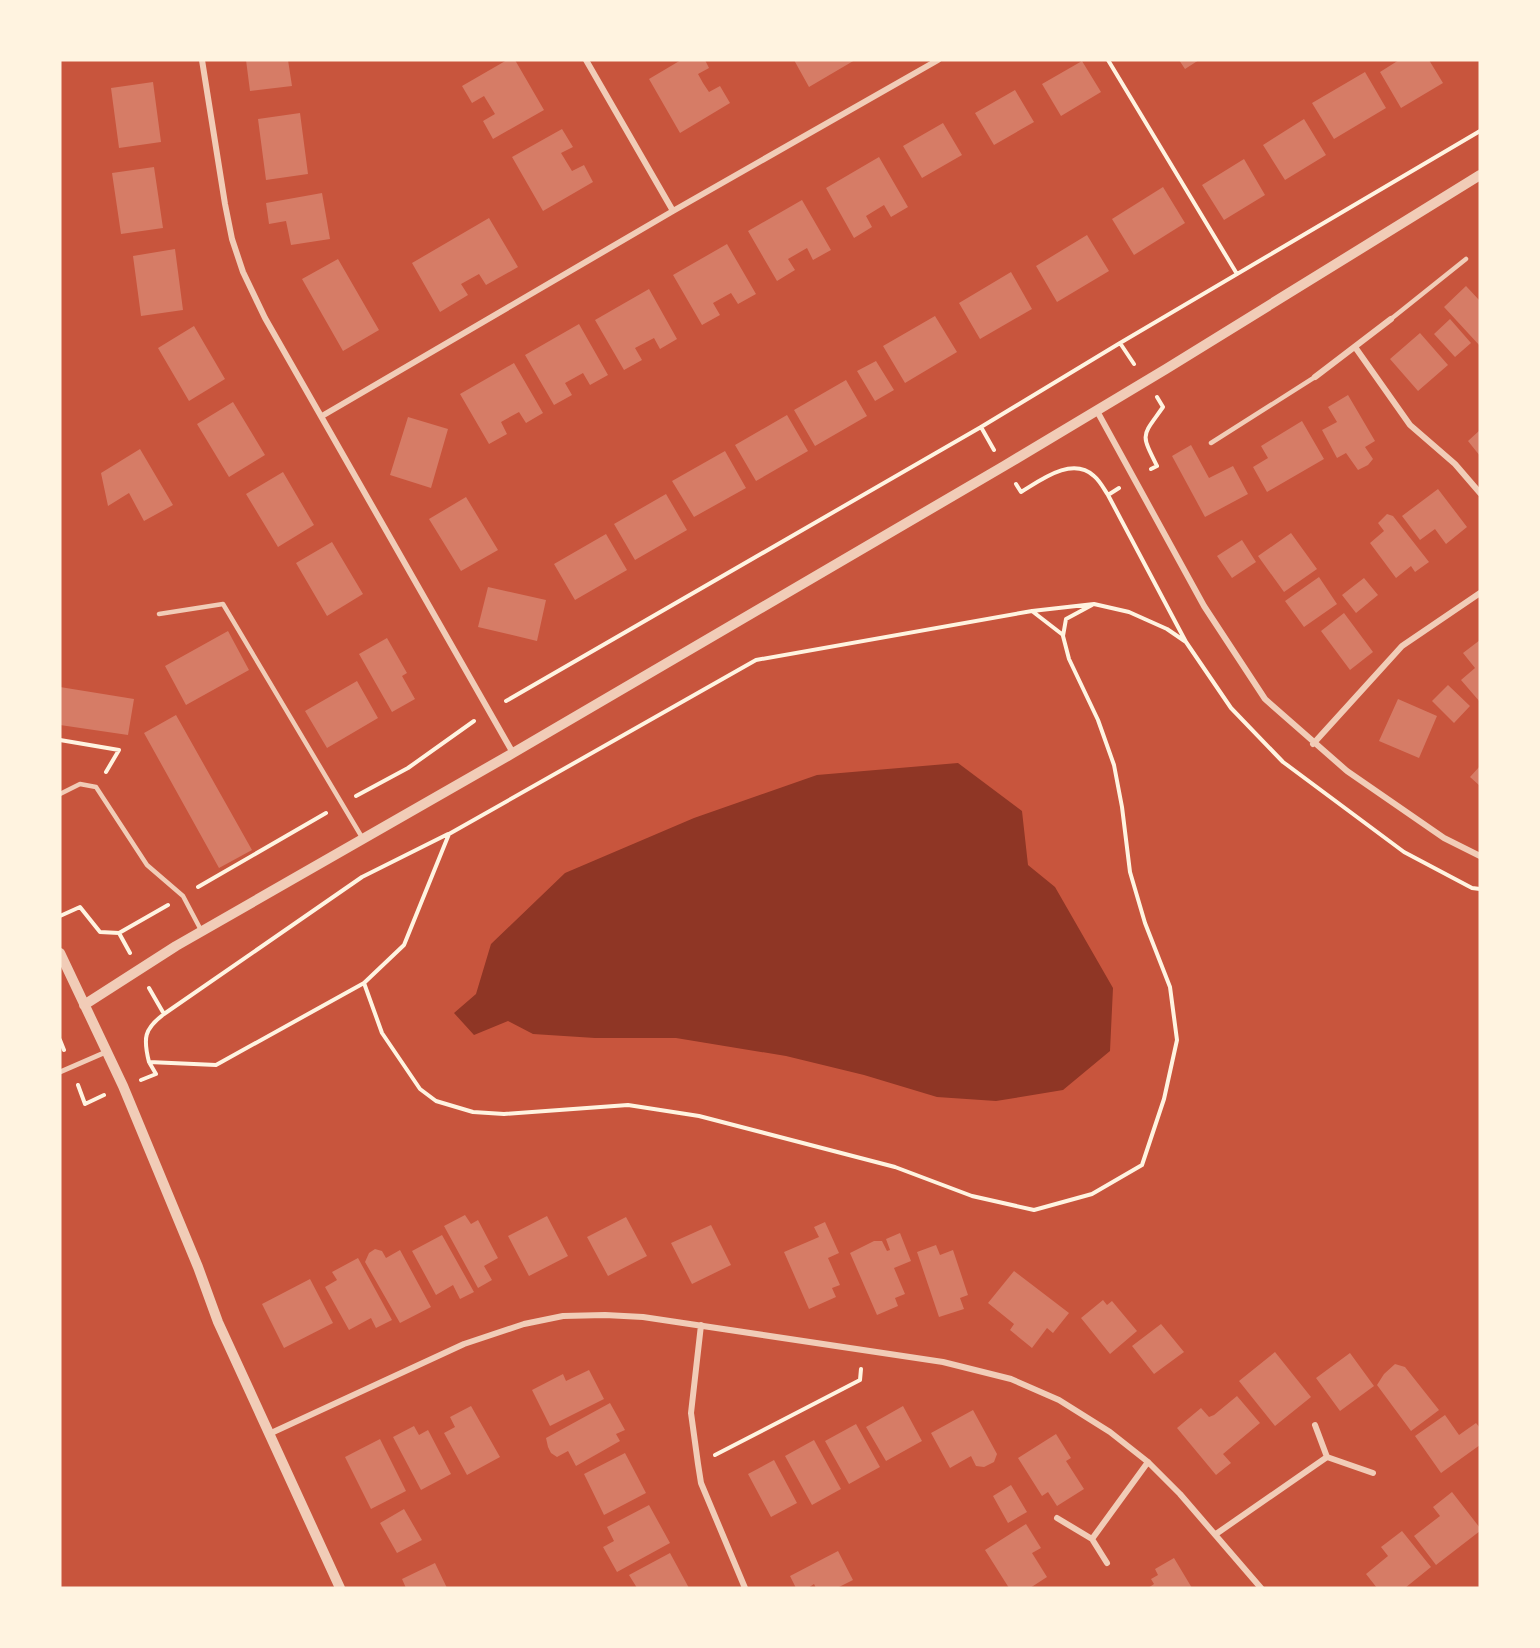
<svg xmlns="http://www.w3.org/2000/svg" width="1540" height="1648" font-family="Mulish,sans-serif">
	<style>
		.water { fill: #8f3625 }
		.building { fill: #d67c66 }
		.lines { fill: none; stroke-linecap: round; stroke-linejoin: round }
		.path { stroke: #fff3e0; stroke-width: 4 }
		.service { stroke: #f1ccb7; stroke-width: 4.5 }
		.pedestrian { stroke: #f1ccb7; stroke-width: 5 }
		.minor { stroke: #f1ccb7; stroke-width: 6 }
		.tertiary { stroke: #f1ccb7; stroke-width: 10 }
	</style>
	<rect width="100%" height="100%" fill="#c8553d"/>
	<!-- water -->
	<path class="water" d="M958 763 1022 811 1028 865 1055 887 1113 988 1110 1051 1063 1090 996 1101 937 1097 864 1075 786 1056 676 1038H595L533 1034 508 1021 474 1035 454 1013 476 994 491 944 565 873 694 818 817 775Z"/>
	<!-- building -->
	<path class="building" d="M246 60H288L292 86 250 91Z
		M507 60H515L544 110 493 139 483 121 495 114 484 96 472 103 462 86Z
		M681 60H705L709 68 698 74 703 83 709 92 720 86 730 103 680 133 649 79Z
		M794 60H855L809 87Z
		M1179 60H1199L1185 69Z
		M1399 60H1429L1443 83 1401 108 1380 72Z
		M1082 61 1101 92 1061 116 1042 84Z
		M1365 72 1386 108 1334 139 1312 103Z
		M153 82 161 142 119 148 111 88Z
		M1015 90 1034 122 994 145 975 113Z
		M300 113 308 174 266 180 258 119Z
		M1304 119 1326 155 1285 180 1263 145Z
		M943 123 962 155 922 178 903 146Z
		M562 129 573 147 561 153 572 171 584 165 593 182 543 211 512 157Z
		M879 157 908 207 891 217 884 205 866 216 872 227 854 238 826 188Z
		M1244 159 1265 195 1224 220 1202 185Z
		M154 167 163 228 121 234 112 173Z
		M1163 187 1185 223 1134 255 1112 219Z
		M322 193 330 239 291 245 286 221 269 224 266 203Z
		M802 200 831 250 813 260 807 248 788 259 795 270 777 281 748 231Z
		M489 218 518 267 486 285 479 274 461 284 468 295 440 312 412 263Z
		M1087 235 1109 271 1057 302 1036 266Z
		M727 244 756 294 738 304 731 293 713 303 720 315 702 325 673 275Z
		M175 249 183 310 141 316 133 256Z
		M338 259 379 330 343 351 302 279Z
		M1011 272 1032 309 980 339 959 303Z
		M1466 286 1480 301V346L1444 307Z
		M649 289 677 339 660 349 654 338 635 348 642 360 624 370 595 320Z
		M935 316 957 352 905 383 883 346Z
		M1450 319 1471 343 1455 357 1434 334Z
		M579 324 608 375 590 385 583 373 565 383 572 395 554 405 525 355Z
		M194 326 225 379 189 401 158 348Z
		M1420 333 1448 365 1418 391 1390 359Z
		M876 361 894 390 875 401 857 371Z
		M514 363 543 413 526 423 519 412 501 422 507 434 489 444 460 394Z
		M846 380 867 416 815 446 794 410Z
		M1348 395 1375 441 1365 447 1373 459 1368 465 1358 470 1346 453 1337 458 1322 430 1337 422 1328 407Z
		M233 402 265 455 229 477 197 424Z
		M787 415 808 451 756 481 735 445Z
		M408 417 448 429 431 488 390 475Z
		M1302 421 1324 459 1267 492 1253 467 1268 458 1261 446Z
		M1480 430V456L1468 441Z
		M1191 445 1209 478 1233 466 1248 494 1205 517 1172 456Z
		M140 449 173 505 144 521 129 493 108 506 101 473Z
		M725 451 746 488 694 517 672 481Z
		M283 472 314 525 278 547 246 494Z
		M1438 489 1467 527 1446 544 1435 529 1420 540 1402 516Z
		M666 494 687 530 635 560 614 524Z
		M466 497 498 550 461 571 429 519Z
		M1387 514 1393 516 1429 562 1415 572 1411 566 1396 578 1370 543 1384 531 1378 523Z
		M1291 533 1317 569 1284 592 1258 556Z
		M606 534 627 570 575 600 554 564Z
		M1242 540 1256 562 1232 578 1217 556Z
		M332 542 363 594 327 616 296 563Z
		M1319 577 1337 604 1304 627 1285 601Z
		M1364 578 1378 595 1356 613 1342 595Z
		M488 587 546 600 537 641 478 627Z
		M1344 613 1373 652 1350 670 1321 631Z
		M228 631 249 670 186 705 165 666Z
		M387 638 407 673 402 676 415 699 392 712 359 654Z
		M1480 640V702L1461 680 1475 668 1463 653Z
		M357 681 378 718 327 748 305 711Z
		M1448 685 1470 706 1454 723 1432 701Z
		M60 687 134 699 128 735 60 725Z
		M1398 699 1437 716 1419 758 1379 741Z
		M176 715 252 850 219 868 144 733Z
		M1480 766V786L1470 777Z
		M465 1215 471 1224 478 1220 498 1258 484 1266 492 1280 478 1288 444 1226Z
		M547 1216 568 1256 529 1276 508 1236Z
		M626 1217 647 1256 608 1276 587 1237Z
		M825 1222 839 1253 828 1258 840 1285 832 1288 836 1297 809 1309 784 1252 819 1237 814 1227Z
		M711 1225 731 1265 692 1284 671 1243Z
		M900 1233 911 1261 894 1268 905 1294 895 1298 898 1306 877 1315 850 1253 874 1241H882L887 1251 890 1250 886 1239Z
		M442 1235 474 1292 460 1299 453 1285 436 1295 412 1251Z
		M936 1245 940 1255 953 1250 968 1295 960 1298 964 1309 939 1317 917 1252Z
		M375 1249 382 1251 386 1258 400 1250 431 1307 400 1323 365 1262 369 1253Z
		M358 1258 392 1320 376 1328 371 1318 349 1330 325 1287 337 1280 332 1272Z
		M1014 1271 1069 1313 1053 1333 1047 1328 1032 1348 1010 1330 1014 1324 988 1303Z
		M310 1279 333 1323 284 1348 262 1304Z
		M1103 1300 1107 1305 1112 1301 1137 1331 1110 1354 1081 1318Z
		M1161 1324 1184 1352 1154 1374 1132 1346Z
		M1275 1352 1311 1397 1275 1426 1239 1381Z
		M1350 1353 1374 1386 1340 1411 1316 1378Z
		M1395 1364 1405 1367 1439 1410 1411 1431 1377 1385 1384 1374Z
		M589 1370 604 1399 550 1426 532 1390 563 1374 566 1381Z
		M1237 1396 1260 1423 1223 1454 1231 1463 1216 1475 1177 1428 1201 1408 1209 1417 1214 1415Z
		M610 1403 625 1430 616 1434 620 1441 576 1466 568 1451 557 1457 551 1453 548 1447 546 1438Z
		M471 1406 500 1457 467 1475 444 1433 455 1427 450 1417Z
		M903 1406 922 1441 886 1461 866 1427Z
		M973 1410 997 1454 994 1462 984 1467 976 1466 971 1456 950 1468 931 1433Z
		M1445 1415 1459 1435 1476 1423 1480 1428V1445L1441 1473 1415 1436Z
		M856 1424 880 1467 849 1484 825 1441Z
		M414 1426 419 1435 428 1430 451 1474 421 1490 393 1437Z
		M1056 1434 1071 1458 1066 1461 1084 1489 1057 1506 1048 1492 1042 1496 1018 1458Z
		M380 1439 406 1491 371 1509 345 1457Z
		M814 1440 841 1489 812 1505 785 1456Z
		M625 1453 646 1493 604 1515 584 1474Z
		M774 1460 797 1503 771 1517 748 1474Z
		M1011 1485 1027 1512 1008 1523 993 1496Z
		M1452 1492 1480 1528V1531L1436 1565 1414 1536 1440 1516 1433 1507Z
		M649 1505 670 1543 617 1572 603 1547 614 1541 607 1527Z
		M404 1509 422 1540 397 1553 380 1523Z
		M1026 1524 1041 1548 1032 1553 1047 1577 1030 1588H1009L985 1550Z
		M1402 1531 1431 1567 1405 1588H1377L1366 1574 1388 1556 1381 1547Z
		M838 1551 853 1580 837 1588H816L814 1584 808 1588H796L790 1576Z
		M670 1553 689 1588H637L629 1575Z
		M1174 1558 1192 1588H1148L1154 1584 1151 1579 1158 1575 1155 1569Z
		M435 1563 447 1588H406L402 1579Z"/>
	<g class="lines">
		<!-- path -->
		<path class="path" d="M1108 60 1237 274
			M1120 343 1480 131
			M994 450 981 427 1120 343 1134 364
			M1151 469 1157 466C1140 432 1142 437 1163 407L1157 397
			M1016 484 1021 492C1041 480 1072 456 1094 476 1100 481 1104 489 1108 495
			M1032 611 1063 635
			M1186 642 1231 708 1283 762 1404 852 1472 888 1480 889
			M506 701 981 427
			M60 740 119 750 106 772
			M356 796 408 768 474 721
			M198 887 326 813
			M60 916 80 907 100 932 119 933 130 953
			M119 933 168 905
			M364 983 382 1033 420 1089 436 1101 473 1112 504 1114 628 1105 699 1116 895 1167 972 1196 1034 1210 1092 1194 1142 1165 1164 1099 1177 1040 1170 987 1145 923 1130 872 1122 807 1114 765 1098 720 1069 659 1063 636 1066 619 1092 605
			M164 1014 362 877 448 834
			M60 1040 64 1050
			M149 1062C143 1038 144 1029 164 1014L149 988
			M141 1080 156 1074 149 1062 216 1065 364 983 404 945 449 834 756 660 1032 611 1094 604 1129 612 1167 629 1186 642 1108 495 1119 488
			M78 1085 85 1104 104 1095
			M715 1455 860 1380 861 1369"/>
		<!-- service -->
		<path class="service" d="M1391 319 1466 259
			M1211 443 1315 377
			M159 614 223 604 363 839
			M60 794 80 784 96 787 147 865 183 896 202 932"/>
		<!-- pedestrian -->
		<path class="pedestrian" d="M60 1072 106 1052"/>
		<!-- minor -->
		<path class="minor" d="M202 60 225 204 232 239 243 272 265 318 513 753
			M586 60 673 211
			M1355 347 1410 425 1455 464 1480 493
			M1315 377 1391 319
			M1097 411 1204 606 1265 699 1347 771 1444 838 1480 856
			M322 416 673 211 938 60
			M1313 744 1402 646 1480 593
			M701 1325 691 1413 698 1464 701 1483 745 1588
			M1315 1425 1327 1457 1373 1473
			M269 1434 464 1344 524 1324 563 1316 605 1315 643 1317 943 1362 1011 1379 1059 1400 1110 1432 1148 1462 1180 1494 1261 1588
			M1057 1518 1092 1539 1107 1563
			M1216 1534 1327 1457
			M1092 1539 1148 1462"/>
		<!-- tertiary -->
		<path class="tertiary" d="M60 953 123 1086 198 1267 218 1322 340 1588
			M84 1005 176 946 513 753 1004 466 1166 369 1480 175"/>
	</g>
	<!-- border -->
	<rect width="1540" height="1648" fill="none" stroke="#fff3e0" stroke-width="123"/>
</svg>
